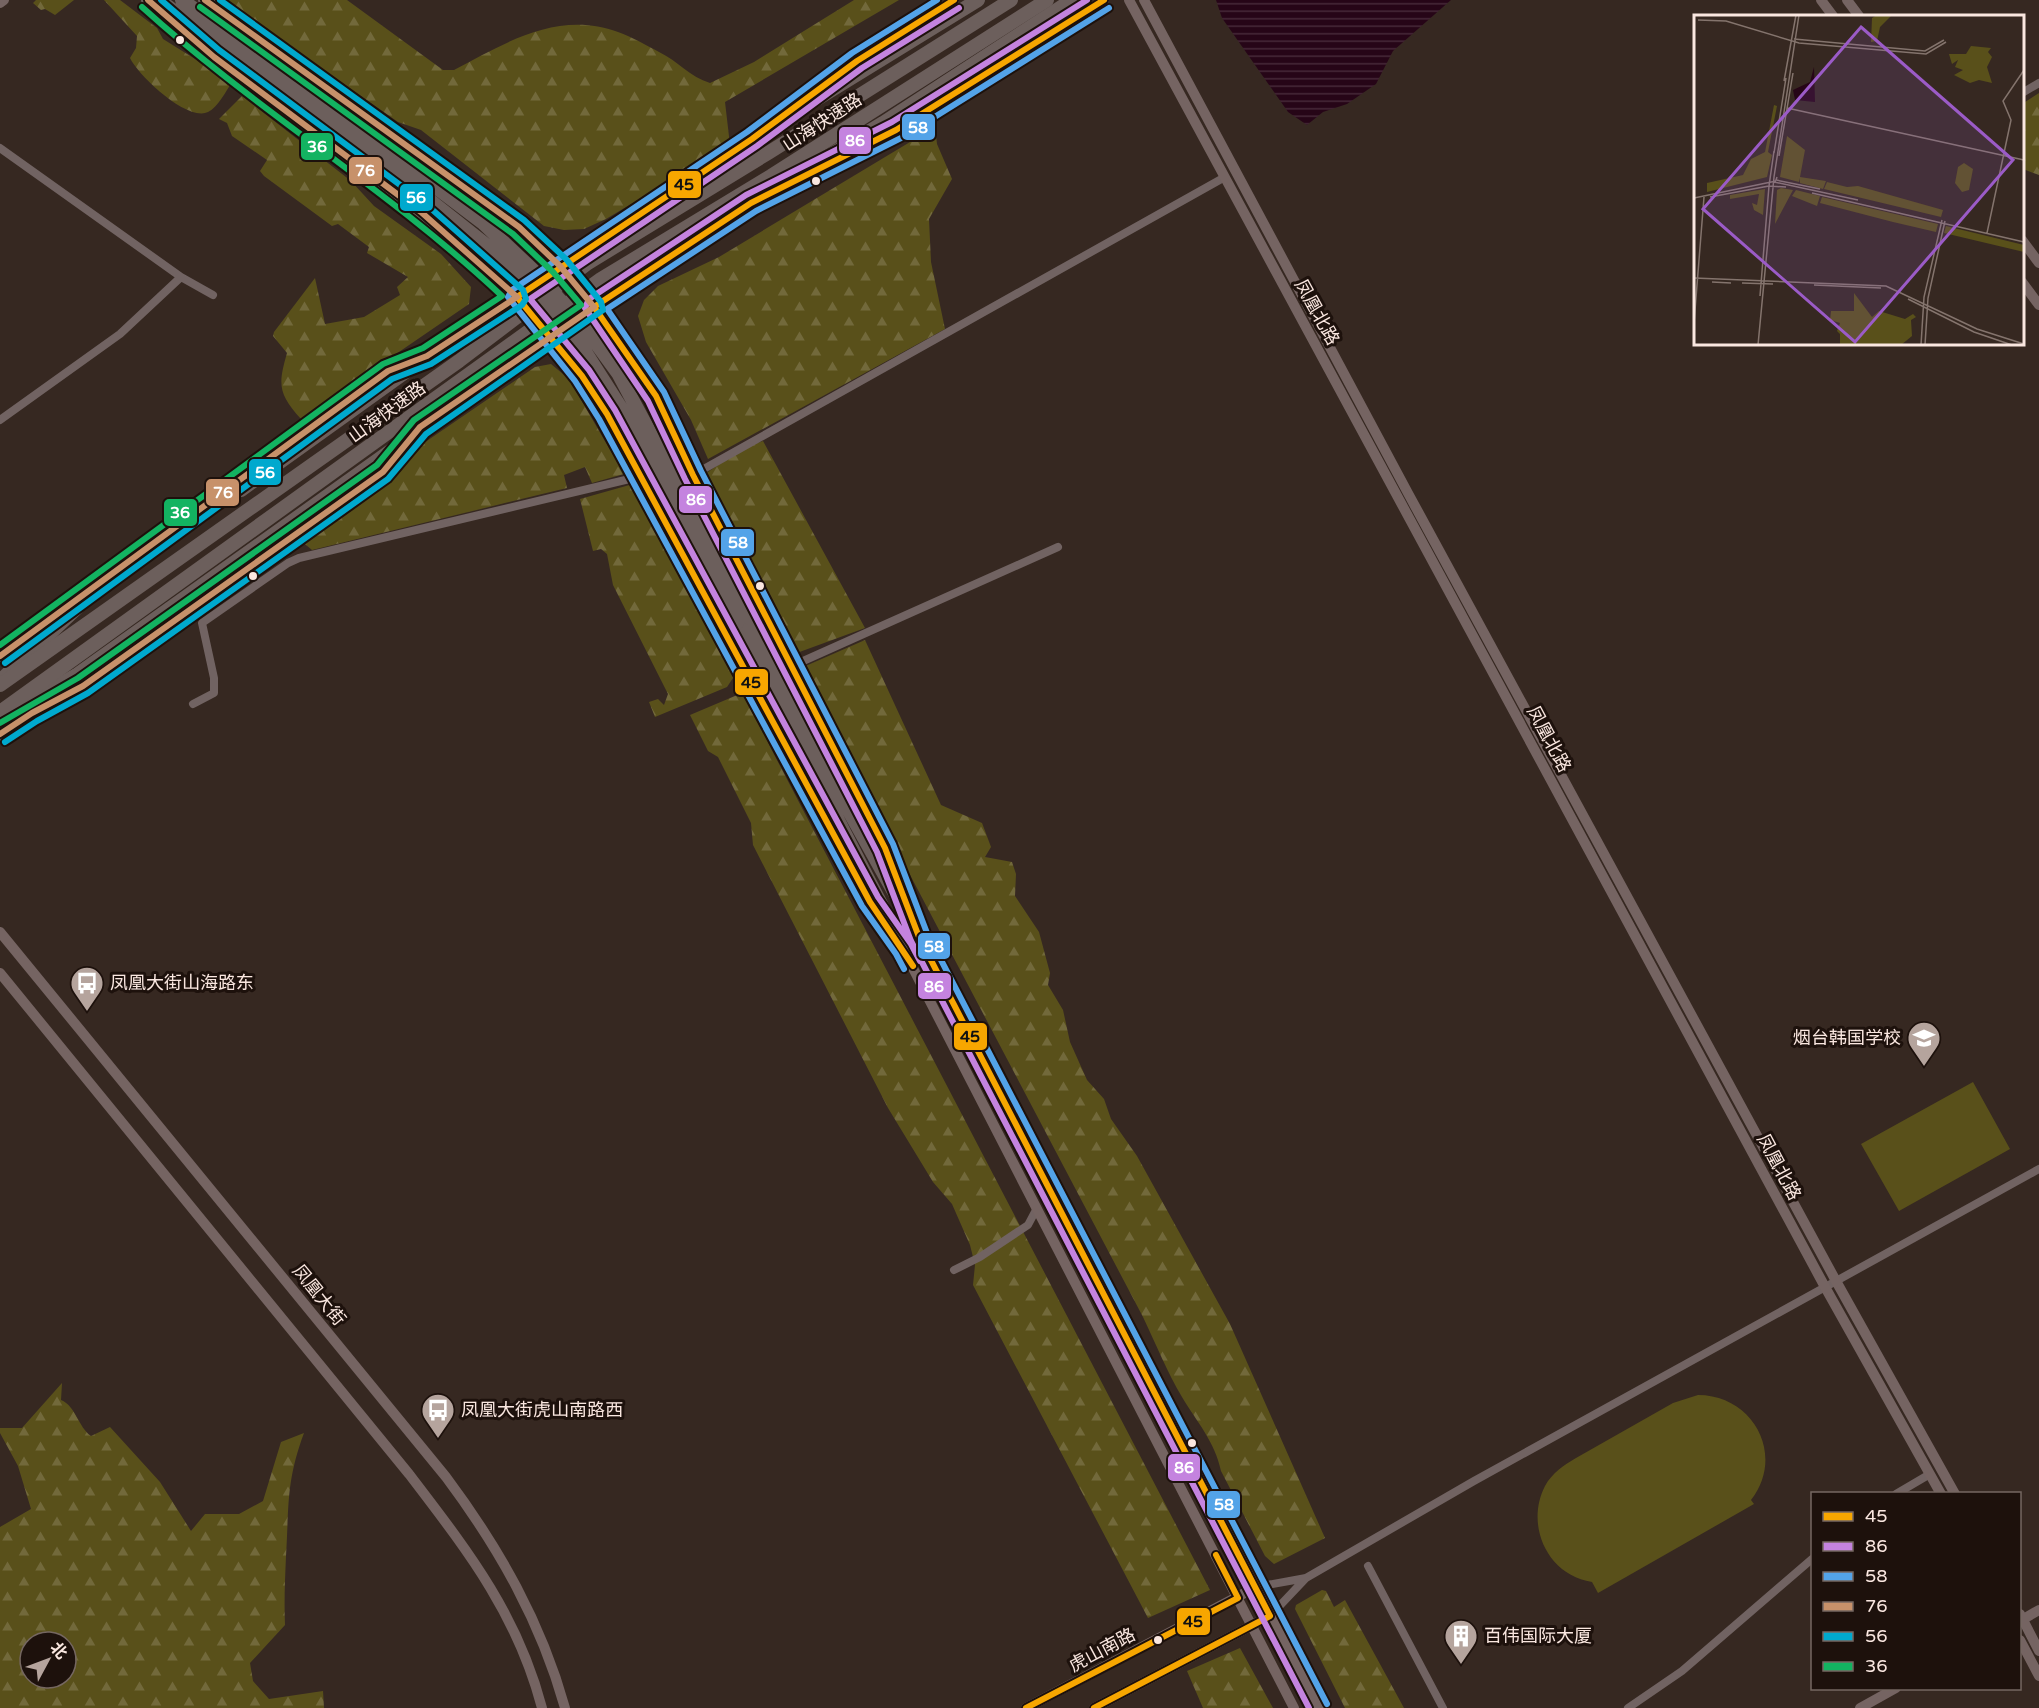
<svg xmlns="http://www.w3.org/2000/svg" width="2039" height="1708" font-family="'Varela Round','Noto Sans SC',sans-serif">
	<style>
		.forest { fill: url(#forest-firs); fill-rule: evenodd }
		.green { fill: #59501a }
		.water { fill: url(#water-rules) }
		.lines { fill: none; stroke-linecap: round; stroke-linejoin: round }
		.street { stroke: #716362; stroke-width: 8 }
		.secondary { stroke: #756462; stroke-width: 10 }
		.highway { stroke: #6c5f5c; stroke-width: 14 }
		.highway-bridge { stroke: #6c5f5c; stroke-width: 14 }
		.bus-1-casing { stroke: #1d110c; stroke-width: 10 }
		.bus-2-casing { stroke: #1d110c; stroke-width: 10 }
		.bus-3-casing { stroke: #1d110c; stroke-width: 10 }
		.bus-4-casing { stroke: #1d110c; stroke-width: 10 }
		.bus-5-casing { stroke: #1d110c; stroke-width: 10 }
		.bus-6-casing { stroke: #1d110c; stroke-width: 10 }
		.bus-1 { stroke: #f7a600; stroke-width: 6 }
		.bus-2 { stroke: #c483df; stroke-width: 6 }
		.bus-3 { stroke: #53a3e8; stroke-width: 6 }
		.bus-4 { stroke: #c7916a; stroke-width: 6 }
		.bus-5 { stroke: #00a9ce; stroke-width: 6 }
		.bus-6 { stroke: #13b361; stroke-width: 6 }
		.bus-dot { fill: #fae7e0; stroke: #1d110c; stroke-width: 2 }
		.labels { text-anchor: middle; stroke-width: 6; stroke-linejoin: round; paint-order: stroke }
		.street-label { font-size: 18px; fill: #fae7e0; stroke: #1d110c }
		.poi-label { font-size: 18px; fill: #fae7e0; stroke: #1d110c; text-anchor: start }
		.inset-road { fill: none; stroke: #84746d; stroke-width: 1.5 }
		.view { fill: #9b5bc7; fill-opacity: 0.15; stroke: #9b5bc7; stroke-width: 3 }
		.inset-edge { fill: none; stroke: #fae7e0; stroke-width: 3 }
		.line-badge { stroke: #1d110c; stroke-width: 2 }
		.badge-label { font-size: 16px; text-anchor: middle; font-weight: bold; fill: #fff }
		.pale-badge-label { font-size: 16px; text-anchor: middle; font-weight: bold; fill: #111 }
	</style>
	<defs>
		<pattern id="forest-firs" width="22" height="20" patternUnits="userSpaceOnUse" patternTransform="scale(1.5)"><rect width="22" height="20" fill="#59501a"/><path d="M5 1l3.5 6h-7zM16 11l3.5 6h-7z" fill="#72693b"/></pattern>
		<pattern id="water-rules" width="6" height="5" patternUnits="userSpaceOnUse" patternTransform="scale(1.5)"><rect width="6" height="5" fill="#260517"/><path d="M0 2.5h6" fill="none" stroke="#462938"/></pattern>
	</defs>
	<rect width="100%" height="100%" fill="#362821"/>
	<!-- forest -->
	<path class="forest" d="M36 0H74L55 15 45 9 41 10 33 3Z
		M104 0H120L157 28 163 39 232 82C226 91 218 107 208 112 187 122 138 75 130 58L136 48 137 36Z
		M224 0H347L443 70H454C505 43 558 10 618 32 632 37 646 45 659 52 678 61 690 77 710 83L754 62 854 0H899L725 102 730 145 606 219 584 229 564 230 544 226 421 130 398 122Z
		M2039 93V175L2023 169 2022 104Z
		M242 96 351 181 374 206 441 254 471 287 469 304 301 419C278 393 278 385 287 353L273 336 274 332 315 278 325 324 364 317 400 295 397 287 408 277 367 253 369 247 338 224 332 226 264 176 260 171 267 160 232 136 227 123 219 119Z
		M935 127 937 144 952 179 929 219 931 262 945 329 708 459 691 420 646 342 638 316 644 300 658 286 719 257Z
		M551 364 569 379 624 474 592 483 585 467 564 475 567 488 312 550 305 544 316 532 345 511 415 449 535 367Z
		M763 441 865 628 794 654 774 607 753 569 742 554 702 476 743 448Z
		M633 484 735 675 727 687 655 717 649 702 658 699 664 705 668 694 613 585 607 554 601 549 593 551 580 499Z
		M865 640 941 805 982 823 991 847 985 857 1012 862 1016 874 1015 896 1039 932 1050 973 1048 985 1063 1010 1070 1042 1087 1080 1104 1099 1111 1119 1137 1156 1230 1324 1325 1538 1274 1564 1265 1556 1221 1471C1215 1442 1197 1422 1182 1397 1167 1372 1156 1344 1143 1317L801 668Z
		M742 693 1210 1590 1148 1618 973 1285 975 1265 970 1245 952 1204 933 1182 888 1108 753 845 751 823 718 757 708 751 690 715Z
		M62 1383 61 1400C76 1406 78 1427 91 1436L110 1427 160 1482 191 1531 205 1514H239L263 1501 281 1442 304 1433C286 1481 289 1507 286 1556 285 1579 284 1602 285 1625L250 1663 253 1681 269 1699 323 1691 324 1708H0V1527L31 1509 18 1466 0 1433V1428H22ZM30 1642H66V1678H30Z
		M1322 1590 1326 1591 1334 1607 1345 1600 1404 1708H1345L1295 1609 1296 1605Z
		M1240 1648 1273 1708H1203L1187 1671Z"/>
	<!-- green -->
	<path class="green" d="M1973 1082 2010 1149 1899 1211 1861 1144Z
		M1698 1395C1753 1395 1786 1455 1751 1500L1754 1504 1598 1593 1592 1582C1547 1575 1525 1525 1545 1486 1552 1473 1564 1465 1576 1458L1673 1403Z"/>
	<!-- water -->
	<path class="water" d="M1216 0H1451L1393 51 1376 84 1347 104 1323 112 1307 125 1288 112 1222 18Z"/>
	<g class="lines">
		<!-- street -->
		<path class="street" d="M2022 93 2039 83
			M0 148 181 277 213 295
			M0 420 120 334 181 277
			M693 475 1225 177
			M792 666 1058 547
			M193 704 214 693V678L202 623 288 563 299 558 642 476
			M954 1270 980 1257 1028 1225 1037 1208
			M1896 1494 1930 1474
			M1368 1566 1443 1708
			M1256 1587 1306 1578 1474 1481 2039 1169
			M1270 1616 1306 1578
			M1628 1708 1682 1671 1812 1559"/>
		<!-- secondary -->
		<path class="secondary" d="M1129 0 1825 1287 1941 1494
			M1144 0 1409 495 1836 1281 1955 1494
			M1821 0 1833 16
			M1847 0 1859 16
			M0 3 4 0
			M807 98 857 61 954 0
			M759 135 517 297 582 376 607 414 870 902 887 925
			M816 170 896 130 1104 0
			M757 200 594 307 656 396 693 475 885 848 907 904
			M2022 240 2039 263
			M2022 282 2039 305
			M917 930 1319 1708
			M0 932 446 1477C499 1548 541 1622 565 1708
			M900 943 1294 1708
			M0 973 409 1474C467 1550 517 1613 542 1708
			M2020 1614 2039 1651
			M2020 1621 2039 1610
			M2020 1640 2039 1676
			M1026 1708 1256 1587
			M1094 1708 1270 1616
			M1860 1708 1896 1688"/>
		<!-- highway -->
		<path class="highway" d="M159 0 389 168
			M182 0 396 157
			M752 139 978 0
			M751 203 883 123 1072 0
			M241 490 411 368
			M749 618 838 791 919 937
			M737 623 904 949
			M0 656 388 371 427 356 517 297C486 268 454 239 421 212 332 139 232 80 148 0
			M4 677 77 608
			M0 719 78 674 396 447
			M0 734 32 713 83 686 383 472 420 427 550 335 594 307 560 266 519 227 205 0"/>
		<!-- highway-bridge -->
		<path class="highway-bridge" d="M396 157 483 223 535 272 588 332 618 373 749 618
			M389 168 505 260 546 301 577 339 633 427 737 623
			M0 685 459 361 588 263 768 153 1011 0
			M0 712 601 279 771 176 1047 0"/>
		<defs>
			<path id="bus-1" d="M913 966 870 902 607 414 582 376 517 297 752 139 857 61 954 0
				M1026 1708 1238 1598 1216 1555
				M1094 1708 1270 1616 919 937 885 848 693 475 656 396 594 307 751 203 896 130 1104 0"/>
			<path id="bus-2" d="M1087 0 892 122 746 195 589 299 585 308 648 401 685 479 877 852 911 941 1309 1708
				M920 961 911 944 878 897 615 410 589 370 530 299 757 146 862 68 959 8"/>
			<path id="bus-3" d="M1109 8 901 138 756 211 607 309 664 392 701 471 893 844 927 933 1327 1704
				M904 969 896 954 862 906 599 419 575 381 508 297 512 290 747 132 852 53 937 0"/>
			<path id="bus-4" d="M0 656 388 371 427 356 517 297 421 212 214 57 148 0
				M0 734 32 713 83 686 383 472 420 427 594 307 560 266 519 227 205 0"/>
			<path id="bus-5" d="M5 663 392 379 431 364 522 305 526 299 523 290 427 205 219 50 161 0
				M5 742 37 721 88 693 388 479 426 434 603 310 601 302 566 259 524 220 220 0"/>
			<path id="bus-6" d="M0 645 383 364 423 348 502 296C388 189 257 111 142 7
				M0 723 78 678 377 465 414 420 581 305 553 272 513 234 200 7"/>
		</defs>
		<!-- bus-1 casing -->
		<use href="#bus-1" class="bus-1-casing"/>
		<!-- bus-2 casing -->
		<use href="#bus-2" class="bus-2-casing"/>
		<!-- bus-3 casing -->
		<use href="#bus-3" class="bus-3-casing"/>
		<!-- bus-4 casing -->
		<use href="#bus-4" class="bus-4-casing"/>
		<!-- bus-5 casing -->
		<use href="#bus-5" class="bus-5-casing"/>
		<!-- bus-6 casing -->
		<use href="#bus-6" class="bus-6-casing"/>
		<!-- bus-1 -->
		<use href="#bus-1" class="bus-1"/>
		<!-- bus-2 -->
		<use href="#bus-2" class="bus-2"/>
		<!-- bus-3 -->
		<use href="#bus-3" class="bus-3"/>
		<!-- bus-4 -->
		<use href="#bus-4" class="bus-4"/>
		<!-- bus-5 -->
		<use href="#bus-5" class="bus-5"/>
		<!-- bus-6 -->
		<use href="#bus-6" class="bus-6"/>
	</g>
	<!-- icons -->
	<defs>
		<symbol id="bus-pin" viewBox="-11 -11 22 30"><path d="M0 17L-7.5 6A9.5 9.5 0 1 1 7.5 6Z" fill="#b5a49d" stroke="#1d110c"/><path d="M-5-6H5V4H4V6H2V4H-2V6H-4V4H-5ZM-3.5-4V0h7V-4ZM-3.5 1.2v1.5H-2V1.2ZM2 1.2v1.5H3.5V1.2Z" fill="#fff"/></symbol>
		<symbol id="school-pin" viewBox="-11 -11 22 30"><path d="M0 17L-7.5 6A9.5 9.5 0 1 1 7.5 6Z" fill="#b5a49d" stroke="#1d110c"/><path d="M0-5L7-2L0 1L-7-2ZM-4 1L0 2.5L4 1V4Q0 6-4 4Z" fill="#fff"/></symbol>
		<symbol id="building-pin" viewBox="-11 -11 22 30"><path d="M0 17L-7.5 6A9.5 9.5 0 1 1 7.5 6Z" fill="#b5a49d" stroke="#1d110c"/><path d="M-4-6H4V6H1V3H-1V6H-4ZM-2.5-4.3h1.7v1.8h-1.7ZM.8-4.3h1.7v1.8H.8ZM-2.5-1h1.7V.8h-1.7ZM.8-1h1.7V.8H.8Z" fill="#fff"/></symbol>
	</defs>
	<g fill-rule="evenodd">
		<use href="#bus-pin" x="68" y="964" width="38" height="52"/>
		<use href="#school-pin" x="1905" y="1019" width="38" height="52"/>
		<use href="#bus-pin" x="419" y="1391" width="38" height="52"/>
		<use href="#building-pin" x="1442" y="1617" width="38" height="52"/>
	</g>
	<!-- markers -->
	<g class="bus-dot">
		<circle cx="180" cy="40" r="5"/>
		<circle cx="816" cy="181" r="5"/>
		<circle cx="253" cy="576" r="5"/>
		<circle cx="760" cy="586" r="5"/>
		<circle cx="1192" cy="1443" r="5"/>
		<circle cx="1158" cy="1640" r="5"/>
	</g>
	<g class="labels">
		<!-- street labels -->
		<g class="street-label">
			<text transform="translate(822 122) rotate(-33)" y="6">山海快速路</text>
			<text transform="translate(1317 312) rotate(61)" y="6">凤凰北路</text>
			<text transform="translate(387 412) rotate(-36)" y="6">山海快速路</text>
			<text transform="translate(1549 739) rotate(62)" y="6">凤凰北路</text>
			<text transform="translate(1779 1167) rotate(62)" y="6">凤凰北路</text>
			<text transform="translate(319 1295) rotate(51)" y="6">凤凰大街</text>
			<text transform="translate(1102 1650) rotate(-28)" y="6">虎山南路</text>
		</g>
		<!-- poi labels -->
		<g class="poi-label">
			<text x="110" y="989">凤凰大街山海路东</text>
			<text x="1901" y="1044" text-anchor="end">烟台韩国学校</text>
			<text x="461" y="1416">凤凰大街虎山南路西</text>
			<text x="1484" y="1642">百伟国际大厦</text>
		</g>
	</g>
	<!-- overview -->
	<g transform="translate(1694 15)">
		<rect width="330" height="330" fill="#362821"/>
		<path d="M183 0H198L186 12 183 26 177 27 178 3ZM277 31 297 33 294 37 298 42 293 52 298 68 285 65 276 68 260 60 269 55 261 52 264 45 258 49 255 39H272ZM80 90 83 91 74 137 78 140 73 162 13 177V168L49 160 57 144 71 137ZM93 121 111 135 106 162 132 166 129 174 106 168V163L105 167 86 162ZM133 167 153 172 164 171 249 195 247 202 130 174ZM87 173 99 175 81 209 83 175ZM71 174 69 200 60 195 58 188 63 190 65 179 36 184V180ZM102 175 126 181 123 191 98 181ZM128 182 244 209 242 217 199 207 126 188ZM252 211 330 230V237L250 218ZM160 278 178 302 185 296 211 304 219 299 222 302 217 305 218 321 207 330H146V319L143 316 146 308 136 305 137 296H160Z" fill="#59501a"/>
		<path d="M270 148 279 154 275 175 268 177 261 168 264 152Z" fill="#59501a"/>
		<path d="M120 52 121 87 101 85 99 75 116 67Z" fill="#260517"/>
		<path class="inset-road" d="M4 5 32 6 105 28 232 39 252 27M100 24 231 36 250 25M90 66 102 0M93 93 330 145M80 136 75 171 92 172M80 138 92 63M85 141 99 58M83 162 82 165 126 174M80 167 164 185M118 178 330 227M16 182 75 171 66 281M0 183 82 166M293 218 317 105 309 86 330 55M0 263 192 271 283 314 330 329M18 267 37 268M48 268 79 269M120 270 187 273M214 284 280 317 318 330M0 308 10 182M64 330 80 162 105 0M227 330 230 282 248 205M231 330 234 283 251 206"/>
		<path class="view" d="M167 12 319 145 161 327 9 194Z"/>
		<rect width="330" height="330" class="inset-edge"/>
	</g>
	<g class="line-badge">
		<rect x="901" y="113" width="35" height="28" rx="6" fill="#53a3e8"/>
		<rect x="838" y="126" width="34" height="29" rx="6" fill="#c483df"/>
		<rect x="300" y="132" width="34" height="29" rx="6" fill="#13b361"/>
		<rect x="348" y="156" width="35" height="29" rx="6" fill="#c7916a"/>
		<rect x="667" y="170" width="35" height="29" rx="6" fill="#f7a600"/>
		<rect x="399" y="183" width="35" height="29" rx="6" fill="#00a9ce"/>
		<rect x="248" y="458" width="34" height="28" rx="6" fill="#00a9ce"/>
		<rect x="205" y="478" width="35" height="29" rx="6" fill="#c7916a"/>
		<rect x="678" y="485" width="35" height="29" rx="6" fill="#c483df"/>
		<rect x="163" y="498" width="35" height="29" rx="6" fill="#13b361"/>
		<rect x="720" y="528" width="35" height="29" rx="6" fill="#53a3e8"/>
		<rect x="734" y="668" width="35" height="28" rx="6" fill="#f7a600"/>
		<rect x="917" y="932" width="34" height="28" rx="6" fill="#53a3e8"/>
		<rect x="917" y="972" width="35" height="28" rx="6" fill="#c483df"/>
		<rect x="953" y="1022" width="35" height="29" rx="6" fill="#f7a600"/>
		<rect x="1167" y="1453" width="34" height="29" rx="6" fill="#c483df"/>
		<rect x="1206" y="1490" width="35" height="29" rx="6" fill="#53a3e8"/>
		<rect x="1176" y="1607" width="35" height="29" rx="6" fill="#f7a600"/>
	</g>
	<g class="badge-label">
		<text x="918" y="133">58</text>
		<text x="855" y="146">86</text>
		<text x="317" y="152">36</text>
		<text x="365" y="176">76</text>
		<text x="416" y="203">56</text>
		<text x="265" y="478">56</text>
		<text x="223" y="498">76</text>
		<text x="696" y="505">86</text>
		<text x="180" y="518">36</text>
		<text x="738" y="548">58</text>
		<text x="934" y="952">58</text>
		<text x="934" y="992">86</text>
		<text x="1184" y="1473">86</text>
		<text x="1224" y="1510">58</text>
	</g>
	<g class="pale-badge-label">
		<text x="684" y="190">45</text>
		<text x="751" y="688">45</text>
		<text x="970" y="1042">45</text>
		<text x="1193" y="1627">45</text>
	</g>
	<!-- legend -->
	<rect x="1811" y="1492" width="210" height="198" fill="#1d110c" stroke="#756761" stroke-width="1.5"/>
	<rect x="1823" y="1512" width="30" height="9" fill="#f7a600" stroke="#756761" stroke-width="1.5"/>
	<text x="1865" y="1522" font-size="18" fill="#fae7e0">45</text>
	<rect x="1823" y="1542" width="30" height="9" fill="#c483df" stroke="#756761" stroke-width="1.5"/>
	<text x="1865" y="1552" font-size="18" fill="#fae7e0">86</text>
	<rect x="1823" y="1572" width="30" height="9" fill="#53a3e8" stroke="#756761" stroke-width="1.5"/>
	<text x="1865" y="1582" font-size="18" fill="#fae7e0">58</text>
	<rect x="1823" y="1602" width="30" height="9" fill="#c7916a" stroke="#756761" stroke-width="1.5"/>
	<text x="1865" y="1612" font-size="18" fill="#fae7e0">76</text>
	<rect x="1823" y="1632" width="30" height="9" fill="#00a9ce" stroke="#756761" stroke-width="1.5"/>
	<text x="1865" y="1642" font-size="18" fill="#fae7e0">56</text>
	<rect x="1823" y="1662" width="30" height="9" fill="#13b361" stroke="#756761" stroke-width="1.5"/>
	<text x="1865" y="1672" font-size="18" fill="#fae7e0">36</text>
	<!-- north arrow -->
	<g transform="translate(48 1660) rotate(49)"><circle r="28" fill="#1d110c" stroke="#756761" stroke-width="1.5"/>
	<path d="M0-4.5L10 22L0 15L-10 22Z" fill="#b5a49d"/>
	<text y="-9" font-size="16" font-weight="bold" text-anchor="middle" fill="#fae7e0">北</text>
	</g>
</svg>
